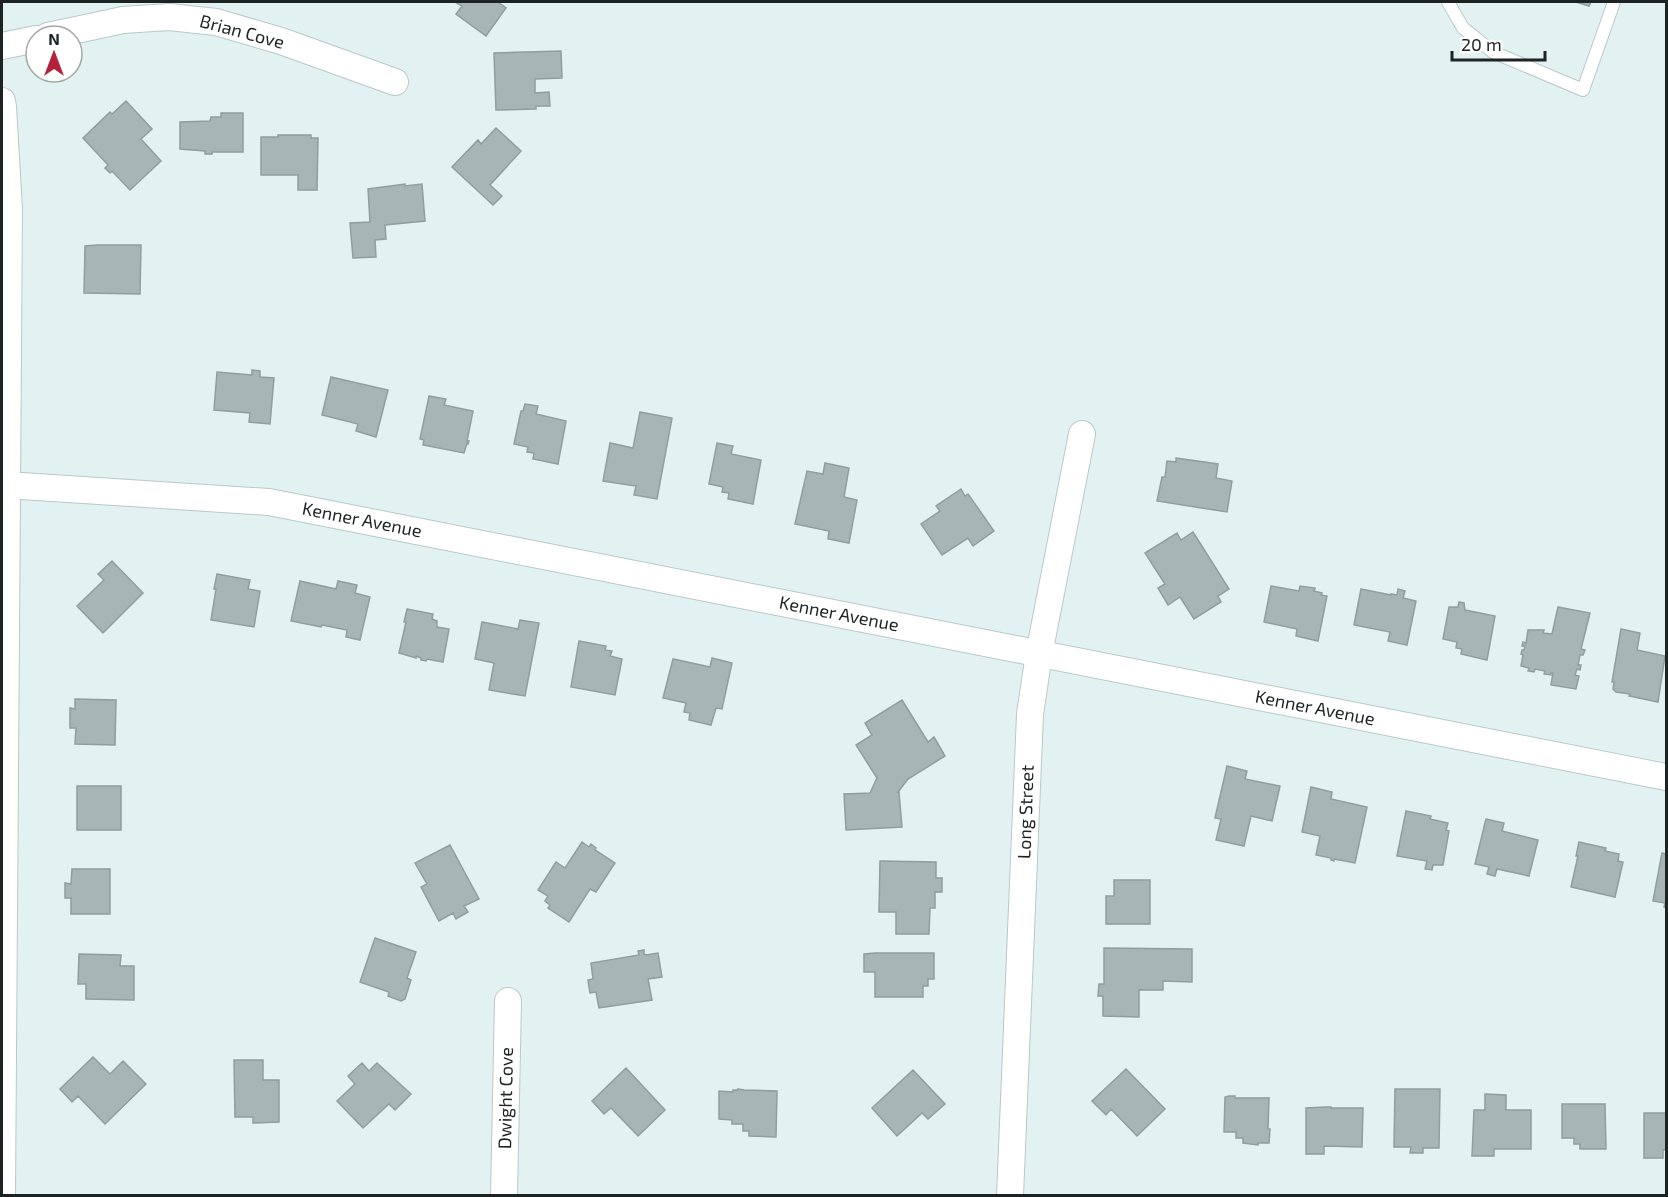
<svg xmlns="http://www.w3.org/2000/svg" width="1668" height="1197" font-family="'Exo 2',sans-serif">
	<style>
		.building { fill: #a7b5b6; stroke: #8f9e9e; stroke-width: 1.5 }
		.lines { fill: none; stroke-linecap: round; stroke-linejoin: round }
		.lane-casing { stroke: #b9c8c8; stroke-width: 14 }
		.street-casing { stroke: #b9c8c8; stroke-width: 28 }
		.lane { stroke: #fff; stroke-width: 12 }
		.street { stroke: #fff; stroke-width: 26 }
		.labels { text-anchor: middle; stroke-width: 4.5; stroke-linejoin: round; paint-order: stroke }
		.street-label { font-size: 18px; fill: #1d2222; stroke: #fff }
	</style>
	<rect width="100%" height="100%" fill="#e2f2f2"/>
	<!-- building -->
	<path class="building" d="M455 2H498L506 8 486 36 456 14 462 6Z
		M1576 2H1591L1589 6Z
		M561 51 562 78 535 79V93L549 92 550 106H536V109L496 110 494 53Z
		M126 101 152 129 141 139 161 161 130 190 112 171 110 173 105 168 108 165 83 138 110 112 112 114Z
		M221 113H243V152H212V154H205V151L180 149V122L210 121 211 117H221Z
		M496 128 521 151 490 185 502 196 493 205 452 167 478 140 481 144Z
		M278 135H311V138H318L317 190H298V175H261V137H278Z
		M405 184V186L422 184 425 221 385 225 386 239 375 240 376 257 353 258 350 223 370 222 368 189Z
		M97 245H141L140 294 84 293 85 246Z
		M252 370 260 371V377L274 378 270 424 249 422 250 413 214 410 217 372 252 375Z
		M331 377 388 390 376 437 356 431 358 424 322 415Z
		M429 396 446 399 444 405 473 411 467 441H469L468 444 467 443 464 453 423 445 424 440 420 439Z
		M525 404 538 406 536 414 566 421 558 464 533 459 534 453 527 452 528 447 514 444 521 411H523Z
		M640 412 672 418 657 499 634 495 636 486 603 481 610 443 633 448Z
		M717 443 733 446 731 454 761 460 753 504 728 499 729 493 722 492 723 487 709 484Z
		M1176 458 1218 464 1216 478 1232 481 1227 512 1157 501 1162 477H1165L1167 461 1176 462Z
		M825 463 849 468 844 497 857 500 849 543 828 539 829 531 795 524 807 471 823 474Z
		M961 489 965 496 968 494 994 531 973 546 968 538 942 555 921 524 940 511 936 506Z
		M1193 532 1229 589 1218 596 1221 602 1194 619 1180 597 1168 605 1158 588 1165 584 1145 553 1177 533 1181 540Z
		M112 561 143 593 103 633 77 606 104 580 98 574Z
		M217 574 250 580 248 589 260 591 254 627 211 620 216 589H214Z
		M300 581 336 589 338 581 357 585 355 593 370 597 360 640 346 637 347 630 322 625 321 627 291 621Z
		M1271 586 1299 591 1300 586 1315 588 1314 591 1322 593 1321 595 1327 596 1318 641 1296 636 1297 629 1264 622Z
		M1361 589 1391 595V594L1397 595 1398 589 1405 591 1403 598 1416 601 1407 645 1388 641 1390 632 1354 625Z
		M1459 602 1464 603 1465 610 1495 616 1487 660 1461 654 1462 649 1456 648 1457 642 1443 639 1449 607H1458Z
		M1558 607 1590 613 1581 649 1585 650 1583 655H1580L1578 665H1581L1580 670 1577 669 1575 675 1579 676 1576 689 1551 685 1553 673H1551V675L1544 674 1545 671 1535 669 1534 672 1528 671 1529 668 1521 666 1523 655 1521 654 1522 650H1524L1525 646H1522L1523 642 1526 643 1528 630H1544L1543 633 1552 634Z
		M407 609 433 614 432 619 437 621V627L449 629 443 662 427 659 426 661 421 660V658L416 656V658L399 653 406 622H404Z
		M520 620 539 623 525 696 489 690 494 663 475 659 482 622 518 629Z
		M1621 629 1640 633 1637 650 1665 656 1658 702 1629 696 1630 694 1616 692 1613 689 1614 682H1612Z
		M579 641 606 646 605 650 612 651 610 656 622 659 615 695 571 687Z
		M712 658 732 663 722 709 716 708 711 725 689 720 690 713 684 712 686 703 663 698 673 659 710 667Z
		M75 699 116 700 115 745 75 744 76 728H70V708L75 709Z
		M902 700 928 742 934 737 945 756 908 779 898 792H899L902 827 846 830 844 794 870 793 877 778 856 745 872 735 865 723Z
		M1227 766 1247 771 1245 779 1280 786 1272 821 1251 816 1244 846 1216 840 1221 819 1215 818Z
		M77 786H121V830H77Z
		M1311 787 1332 792 1331 799 1367 807 1355 863 1334 859V861L1331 860V858L1316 855 1320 836 1302 832Z
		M1406 811 1431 816 1430 819 1448 823 1446 830 1449 831 1443 865H1433L1432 870 1425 869 1427 861 1397 856Z
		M1486 819 1504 823 1502 831 1538 840 1529 876 1497 869 1495 876 1487 874 1489 867 1475 864Z
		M582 842 589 847 591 844 596 848 595 850 615 863 596 892 590 889 569 922 548 908 550 905 545 901 548 896 538 890 556 862 565 868Z
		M1579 842 1606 848 1605 851 1619 854 1618 861 1623 862 1615 897 1571 887 1578 856H1576Z
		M450 845 479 899 464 906 468 912 456 919 453 913 439 921 421 887 427 884 415 863Z
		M1662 853 1666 854V908L1664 907 1665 903 1653 901Z
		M880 861 936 862V878H942V892H935V908H930L929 934H896V912H879Z
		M72 869H110V914H71V898H65V883L71 884Z
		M1114 880H1150V924H1106V896H1114Z
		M375 938 416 952 407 978 411 980 405 999 401 1001 388 996 389 992 360 982Z
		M1104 948 1192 949V982L1163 981V990H1139V1017L1103 1016V996H1098L1099 984H1104Z
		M644 950V954L646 955 658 953 662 977 648 979 652 1000 599 1008 596 992 590 993 588 980 593 979 591 963 639 955 638 951Z
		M875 953H934V979H928V986H923V997H875V972H864V954Z
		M79 954 121 955 120 966H134V1000L86 999V984H78Z
		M93 1057 110 1074 123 1061 146 1084 105 1124 78 1096 72 1102 60 1089Z
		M234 1060H263V1080H279V1122L253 1123V1117H235Z
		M362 1063 369 1071 377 1063 411 1094 395 1110 389 1104 363 1128 337 1101 355 1084 348 1076Z
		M626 1068 665 1110 638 1136 611 1108 604 1114 592 1101Z
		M1126 1069 1165 1109 1137 1136 1111 1109 1106 1115 1092 1101Z
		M913 1070 945 1104 928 1119 922 1113 897 1136 872 1108Z
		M738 1089 744 1090 777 1091 776 1137 749 1136V1131H743V1124H732V1120L719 1119V1091L733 1092V1090H738Z
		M1395 1089H1440L1439 1148H1423V1153H1410L1411 1147H1394Z
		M1485 1094 1506 1095V1110H1531V1149H1494V1156H1472L1474 1110H1485Z
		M1229 1096H1235V1098H1269L1268 1129H1270L1269 1143H1258V1145L1243 1143V1138H1236V1132H1224L1225 1097Z
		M1562 1104H1605L1606 1149H1580V1144H1574V1138H1562Z
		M1325 1107H1331V1108H1363L1362 1147 1324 1146V1154H1306V1108Z
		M1644 1113H1666V1150H1663V1158H1644Z"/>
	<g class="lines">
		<defs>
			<path id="lane" d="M1448 2 1463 28 1493 52 1583 90 1614 2"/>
			<path id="street" d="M48 36 123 20 169 17 216 22 281 41 395 82
				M2 46 36 39
				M2 101 3 107 9 209 2 1196
				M6 485 269 502 1666 777
				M504 1196 508 1001
				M1010 1196 1030 714 1039 654 1082 434"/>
		</defs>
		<!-- lane casing -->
		<use href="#lane" class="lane-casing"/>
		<!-- street casing -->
		<use href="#street" class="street-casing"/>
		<!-- lane -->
		<use href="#lane" class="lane"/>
		<!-- street -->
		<use href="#street" class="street"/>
	</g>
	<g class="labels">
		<!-- street labels -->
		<g class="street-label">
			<text transform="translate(242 32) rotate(15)" y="6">Brian Cove</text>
			<text transform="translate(362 520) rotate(11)" y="6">Kenner Avenue</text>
			<text transform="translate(839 614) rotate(11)" y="6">Kenner Avenue</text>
			<text transform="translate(1315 708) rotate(11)" y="6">Kenner Avenue</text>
			<text transform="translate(1026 812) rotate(-88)" y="6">Long Street</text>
			<text transform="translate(506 1098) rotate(-89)" y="6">Dwight Cove</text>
		</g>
	</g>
	<!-- border -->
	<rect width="1668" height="1197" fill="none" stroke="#1d2222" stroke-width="6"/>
	<!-- north arrow -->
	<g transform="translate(54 54)"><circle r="28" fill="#ffffff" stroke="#a5a7a7" stroke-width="1.5"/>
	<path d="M0-4.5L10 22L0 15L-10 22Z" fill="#b3213c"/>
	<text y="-9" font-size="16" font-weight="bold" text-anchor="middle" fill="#1d2222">N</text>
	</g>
	<!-- scale -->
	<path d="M1452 51v9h93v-9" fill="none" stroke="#1d2222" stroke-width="3"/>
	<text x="1461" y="51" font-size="18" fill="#1d2222" stroke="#ffffff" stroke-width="4.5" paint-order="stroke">20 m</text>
</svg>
